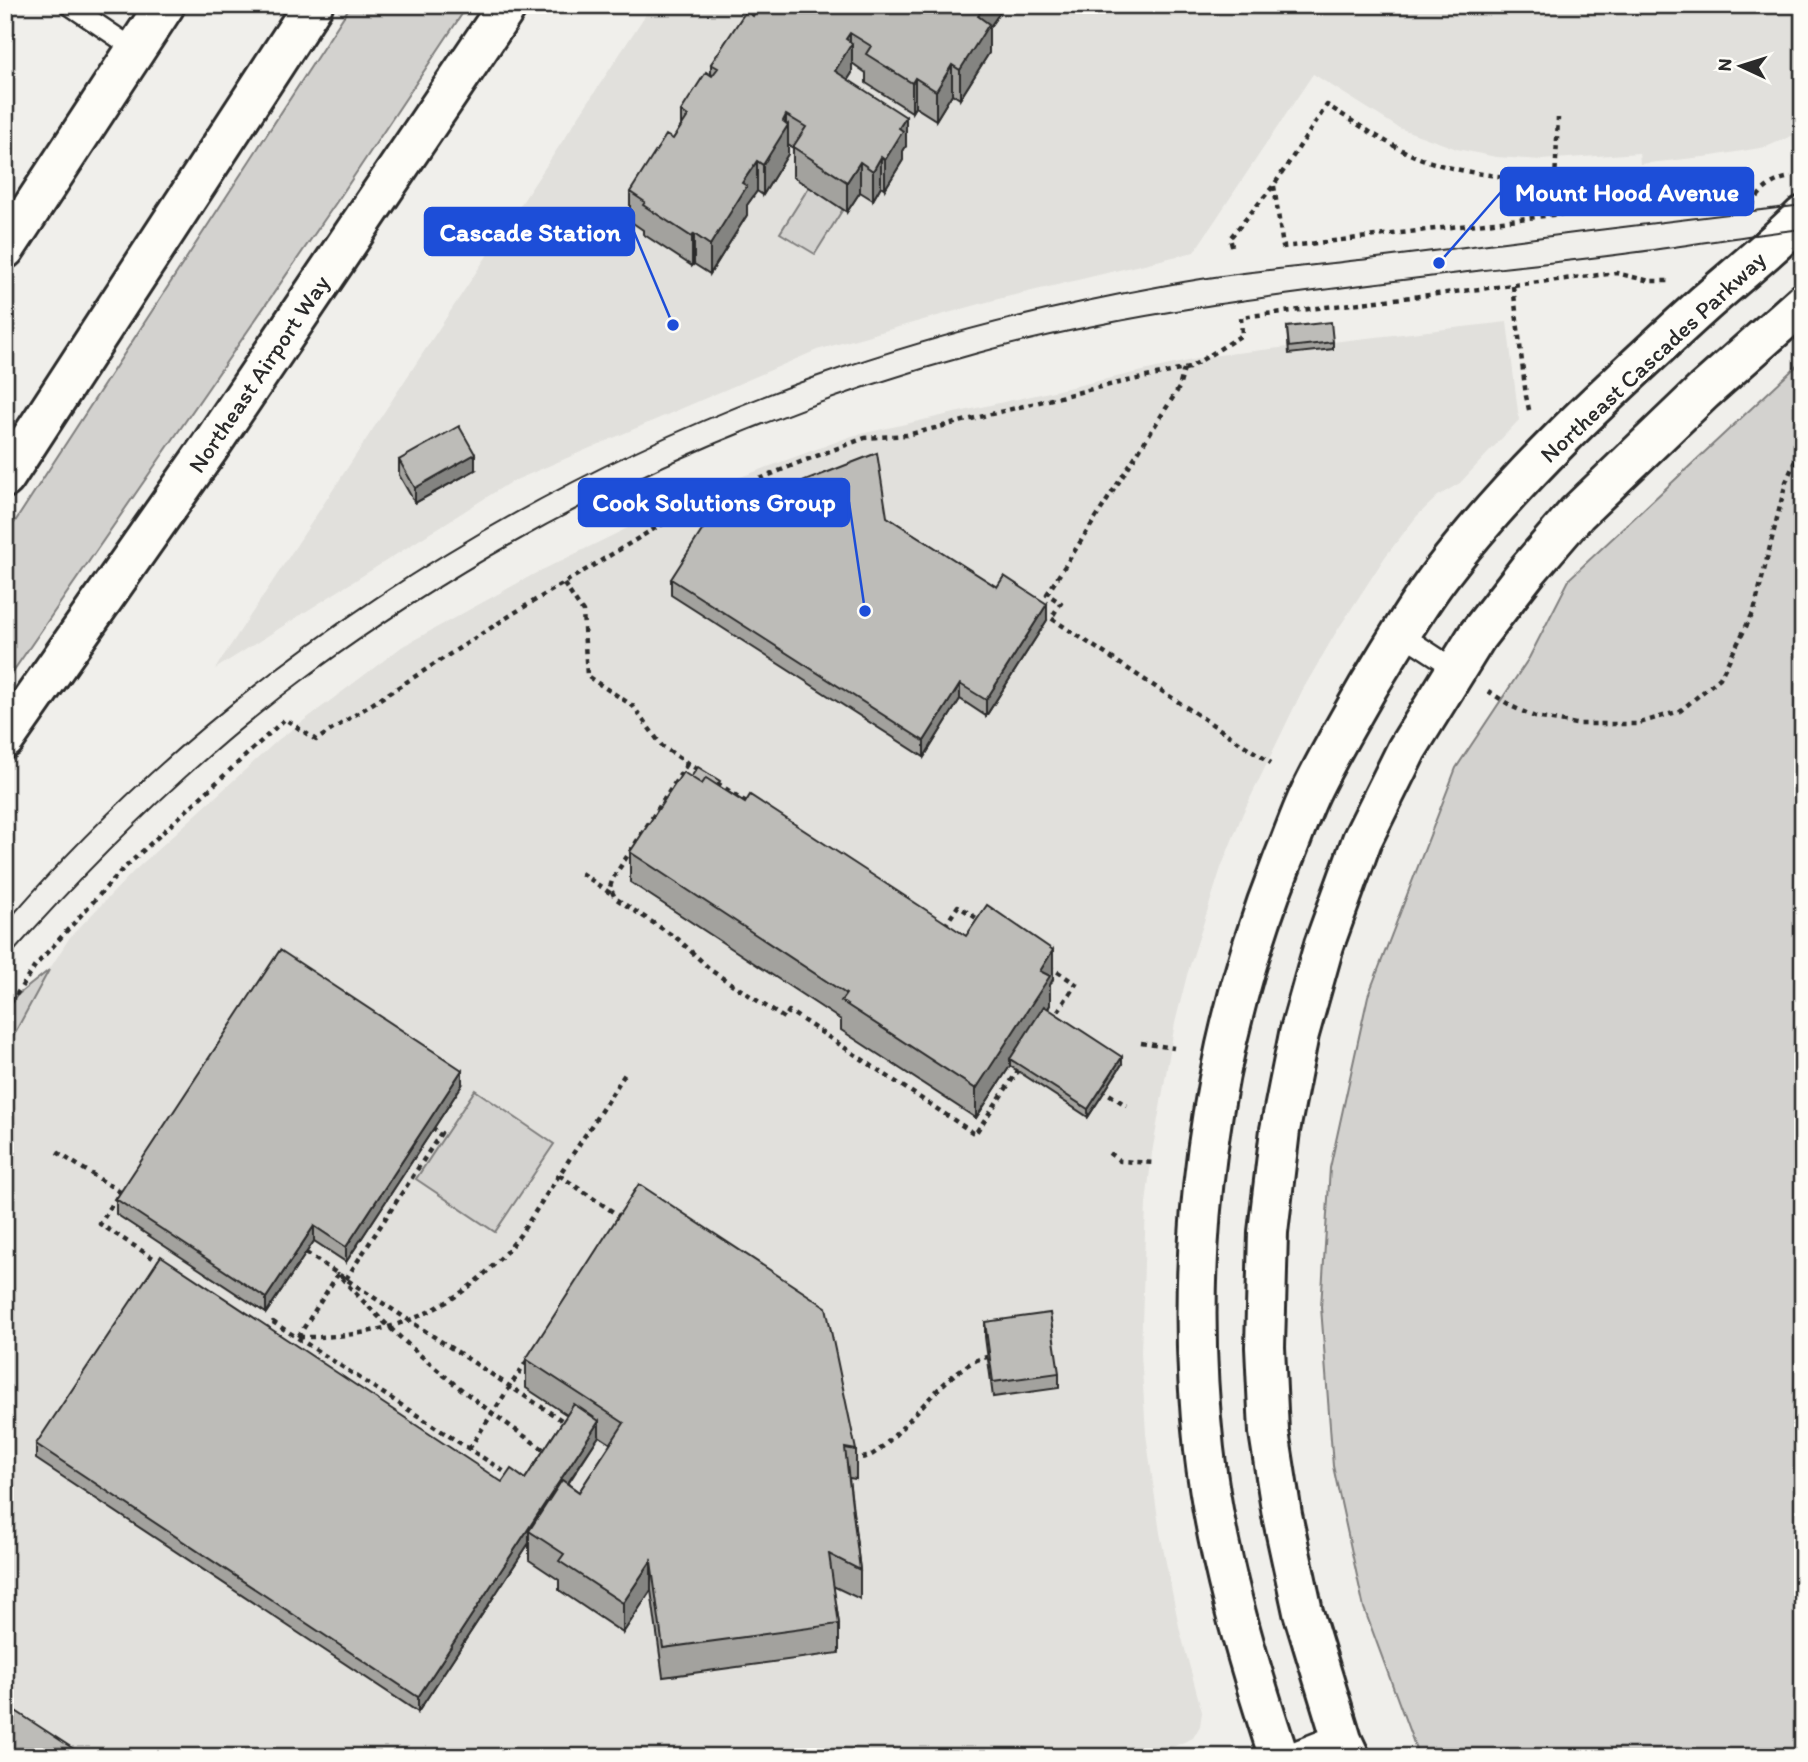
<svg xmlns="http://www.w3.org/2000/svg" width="1808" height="1762" font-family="Itim,sans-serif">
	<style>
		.built { fill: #e1e0dc }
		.green { fill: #d3d2cf; stroke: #7f7e7d; stroke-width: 2 }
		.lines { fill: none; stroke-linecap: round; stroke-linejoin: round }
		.service-casing { stroke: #2b2b2b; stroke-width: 23 }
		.minor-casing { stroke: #2b2b2b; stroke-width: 38 }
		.tertiary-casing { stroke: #2b2b2b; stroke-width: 44 }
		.primary-casing { stroke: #2b2b2b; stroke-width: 44 }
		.path { stroke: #2b2b2b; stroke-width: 4.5; stroke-dasharray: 5 5; stroke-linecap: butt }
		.service { stroke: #fdfcf7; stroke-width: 18 }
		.minor { stroke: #fdfcf7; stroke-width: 33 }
		.tertiary { stroke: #fdfcf7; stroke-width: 38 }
		.primary { stroke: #fdfcf7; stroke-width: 38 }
		.tram { stroke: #2b2b2b; stroke-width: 2 }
		.wall { fill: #a3a29e; stroke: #2b2b2b; stroke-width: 2; fill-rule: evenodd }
		.shaded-wall { fill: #848481; stroke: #2b2b2b; stroke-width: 2 }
		.building { fill: #bdbcb8; stroke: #2b2b2b; stroke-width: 2 }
		.labels { text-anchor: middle; stroke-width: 7; stroke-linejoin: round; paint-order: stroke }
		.street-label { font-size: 24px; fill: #2b2b2b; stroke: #fdfcf7 }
		.leader { fill: none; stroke: #1d4ed8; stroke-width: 2.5 }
		.callout-dot { fill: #1d4ed8; stroke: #fdfcf7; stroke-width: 2.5 }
		.callout { fill: #1d4ed8; stroke: #1d4ed8; stroke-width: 2.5 }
		.callout-label { font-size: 26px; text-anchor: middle; font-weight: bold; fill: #fff }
	</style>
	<rect width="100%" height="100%" fill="#f0efeb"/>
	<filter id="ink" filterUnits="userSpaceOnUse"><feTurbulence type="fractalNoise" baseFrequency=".0143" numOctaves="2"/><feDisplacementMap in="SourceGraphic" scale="14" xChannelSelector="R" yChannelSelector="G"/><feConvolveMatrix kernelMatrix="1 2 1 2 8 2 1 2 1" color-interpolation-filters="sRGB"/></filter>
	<g filter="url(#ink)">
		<!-- built -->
		<path class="built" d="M652 5H1803V131L1766 147 1712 156 1640 164 1639 153 1541 160 1496 157 1457 149 1399 128 1313 74 1194 252 994 300 817 350 509 483 215 669Z
			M1507 322 1519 420 1460 483 1438 496 1417 516 1385 557 1335 634 1302 691 1243 813 1221 868 1187 975 1175 1023 1152 1153 1146 1204 1141 1353 1146 1434 1160 1533 1180 1631 1202 1712 1200 1726 1193 1738 1150 1757H5V1051L49 970 70 937 134 871 278 740 403 646 538 572 705 490 852 436 1210 356Z"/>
		<!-- green -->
		<path class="green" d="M351 5H468L340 197 5 683V537Z
			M809 187 843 209 815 254 780 233Z
			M1803 360V1757H1419L1364 1608 1333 1466 1321 1307 1330 1168 1368 996 1456 768 1529 658 1570 578Z
			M49 970 5 1051V1005Z
			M475 1090 554 1144 495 1232 416 1179Z"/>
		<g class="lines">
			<defs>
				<path id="service" d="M69 5 136 50
					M1400 633 1455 669"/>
				<path id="minor" d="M1299 1757 1342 1740"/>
				<path id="tertiary" d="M5 249 165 5
					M1279 1757C1246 1657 1216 1554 1204 1449 1182 1250 1209 1046 1283 860 1293 836 1301 811 1313 787 1330 753 1349 720 1368 687 1391 649 1413 611 1440 575 1516 475 1611 389 1704 304 1737 275 1772 247 1803 216
					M1350 1757 1342 1740 1303 1612 1282 1515 1269 1432 1265 1347 1268 1232 1280 1130 1299 1034 1324 945 1362 840 1407 749 1477 636 1528 570 1577 513 1704 391 1803 303"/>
				<path id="primary" d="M5 478 313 5
					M5 739 209 448 508 5"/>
			</defs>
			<!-- service casing -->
			<use href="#service" class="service-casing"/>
			<!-- minor casing -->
			<use href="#minor" class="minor-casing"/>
			<!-- tertiary casing -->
			<use href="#tertiary" class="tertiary-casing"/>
			<!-- primary casing -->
			<use href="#primary" class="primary-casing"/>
			<!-- path -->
			<path class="path" d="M1555 181 1558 118
				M1274 186 1283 247 1637 205
				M1747 214C1756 195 1769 180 1791 177
				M1232 246 1230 238 1274 185 1327 105C1354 122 1381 140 1410 154 1472 182 1566 183 1633 175
				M1513 286 1526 396 1530 414
				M1184 369 1179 388 1047 594 1061 603 1051 618 1271 763
				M564 584 583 612 587 676 633 706 662 746 701 772
				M1488 691 1513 707 1535 717 1576 724H1636L1680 711 1720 678 1754 611 1786 482 1803 442
				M687 764 613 878 610 887 615 898 678 939 712 971 784 1018 789 1011 975 1134 1020 1068
				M717 783 751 805
				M581 873 610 893
				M945 926 958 906 981 921
				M1049 966 1076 984 1054 1017
				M5 1012 35 966 120 872 285 719 316 740 514 613 657 527 712 499 798 463 865 438 907 435 1100 387 1189 368 1242 335 1241 317 1616 273 1650 281H1672
				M1141 1043 1174 1048
				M1101 1089 1127 1106
				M57 1152 120 1192 100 1224 161 1263
				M1109 1153 1120 1161 1155 1163
				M559 1175 622 1218
				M306 1253 566 1423
				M346 1279 441 1133 434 1129
				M266 1330 273 1322 511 1476
				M298 1337 338 1274C400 1344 472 1401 549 1453
				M299 1337C391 1339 463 1309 520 1235L625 1074
				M469 1449 528 1359
				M852 1459C859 1458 868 1458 873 1454 906 1432 950 1362 988 1357"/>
			<!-- service -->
			<use href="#service" class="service"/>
			<!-- minor -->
			<use href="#minor" class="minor"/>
			<!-- tertiary -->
			<use href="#tertiary" class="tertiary"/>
			<!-- primary -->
			<use href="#primary" class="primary"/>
			<!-- tram -->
			<path class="tram" d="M5 924C215 677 514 484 818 376 928 337 1052 306 1167 285 1239 271 1313 266 1385 257 1524 239 1664 222 1803 205
				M5 961C98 856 199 756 312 673 514 525 737 418 978 353 1144 308 1314 291 1484 270 1540 264 1597 258 1653 250 1703 243 1753 234 1803 229"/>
		</g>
		<!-- wall -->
		<path class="wall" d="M1003 5V8L989 28V53L960 99 952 94 936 120 915 107 912 112 866 83V73L852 63V73L848 79 906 146 903 151V160L885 189 881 186 873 200 860 192 847 212 809 187 793 177V148L788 145V154L763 195 757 191 747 205V215L710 274 694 264 692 266 643 234V230L630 221V192L673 139 681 126V111L711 76V64L753 16Z
			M1287 327 1333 342V349L1289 354Z
			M399 460 475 470 415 503 399 475Z
			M887 517 1047 620 986 716 960 699 924 757 671 595V579Z
			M691 777 720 787 966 936 1053 979 1050 985V1005L1048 1009 1122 1064 1088 1117 1010 1066 976 1118 841 1030V1020L630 882V852Z
			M462 1085 346 1262 314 1241 266 1313 116 1214V1199Z
			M985 1322 1059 1373V1388L993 1397 985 1337Z
			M526 1359 856 1450V1479L849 1478 860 1570V1599L833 1586 839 1624V1653L663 1677 651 1590 623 1633 559 1590V1580L529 1560V1543L418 1712 36 1459V1444L502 1482 525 1479 567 1415 526 1388ZM599 1436 611 1444 579 1492 568 1484Z"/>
		<!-- shaded-wall -->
		<path class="shaded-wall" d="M985 5H1003V8L989 28V53L960 99V70L978 16Z
			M850 33V47L852 43V73L835 100V71L846 39Z
			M952 65V94L936 120V91Z
			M915 78V107L912 112V83Z
			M786 115V128L788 125V154L763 195V165Z
			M906 117V146L903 151V160L885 189V160L899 128Z
			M881 157V186L873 200V171Z
			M757 161V191L747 205V215L710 274V245L742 183Z
			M860 162V192L847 212V182Z
			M694 234V264L692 266V237Z
			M475 454V470L415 503V488Z
			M1047 604V620L986 716V700Z
			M960 684V699L924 757V741Z
			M1053 950V979L1050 985V1005L1013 1061 1010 1059V1066L976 1118V1089L1040 971Z
			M1122 1057V1064L1088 1117V1109Z
			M462 1070V1085L346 1262V1247Z
			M314 1226V1241L266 1313V1298Z
			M599 1421V1436L534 1534 529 1531V1543L418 1712V1697Z
			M651 1561V1590L623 1633V1603Z"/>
		<!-- building -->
		<path class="building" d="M759 5H985L978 16 989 24 960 70 952 65 936 91 915 78 912 83 866 54 871 46 850 33 846 39 852 43 835 71 906 117 899 128 903 131 885 160 881 157 873 171 860 162 847 182 793 147 806 127 786 115 783 121 788 125 763 165 757 161 742 183 747 186 710 245 694 234 692 237 643 205 645 202 630 192 666 135 673 139 688 116 681 111 706 72 712 76 718 68 711 64 746 11 753 16Z
			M1331 322 1333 342 1289 347 1287 327Z
			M459 426 475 454 415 488 399 460Z
			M877 453 887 517 997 587 1004 576 1047 604 986 700 960 684 924 741 671 579 710 518Z
			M698 767 720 781 717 785 706 778 702 784 691 777Z
			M683 772 702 784 706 778 745 803 750 795 966 936 987 905 1053 950 1040 971 1050 976 976 1089 841 1001 846 994 630 852Z
			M280 950 462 1070 346 1247 314 1226 266 1298 116 1199Z
			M1044 1006 1122 1057 1088 1109 1010 1059Z
			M639 1184 826 1307 856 1450 845 1448 860 1570 829 1554 839 1624 663 1648 651 1561 623 1603 559 1561 564 1554 529 1531 562 1480 579 1492 624 1423 526 1359Z
			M161 1256 502 1482 511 1469 525 1479 574 1404 599 1421 418 1697 36 1444Z
			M1050 1313 1059 1373 993 1382 985 1322Z
			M5 1704 86 1757H5Z"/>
	</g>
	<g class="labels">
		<!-- street labels -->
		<g class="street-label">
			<text transform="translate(1653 357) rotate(-43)" y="8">Northeast Cascades Parkway</text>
			<text transform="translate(259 374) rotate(-56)" y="8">Northeast Airport Way</text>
		</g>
	</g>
	<!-- callouts -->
	<path class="leader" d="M1439 263L1501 192M673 325L634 232M865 611L849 502"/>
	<g class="callout-dot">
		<circle cx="1439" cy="263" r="7"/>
		<circle cx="673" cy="325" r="7"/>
		<circle cx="865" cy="611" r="7"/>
	</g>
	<g class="callout">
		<rect x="1501" y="168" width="252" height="47" rx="7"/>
		<rect x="425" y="208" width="209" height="47" rx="7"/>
		<rect x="579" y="479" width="270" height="47" rx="7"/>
	</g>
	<g class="callout-label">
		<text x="1627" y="201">Mount Hood Avenue</text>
		<text x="530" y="241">Cascade Station</text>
		<text x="714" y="511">Cook Solutions Group</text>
	</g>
	<!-- margin -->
	<rect width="1808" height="1762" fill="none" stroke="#fdfcf7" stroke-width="28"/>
	<rect x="14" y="14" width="1780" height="1734" fill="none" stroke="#2b2b2b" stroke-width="2.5" filter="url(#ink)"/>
	<!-- north arrow -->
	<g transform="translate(1741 66) rotate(274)" stroke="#fdfcf7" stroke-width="5" paint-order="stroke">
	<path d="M0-5L12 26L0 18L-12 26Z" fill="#2b2b2b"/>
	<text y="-10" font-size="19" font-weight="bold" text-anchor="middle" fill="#2b2b2b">N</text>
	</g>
</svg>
